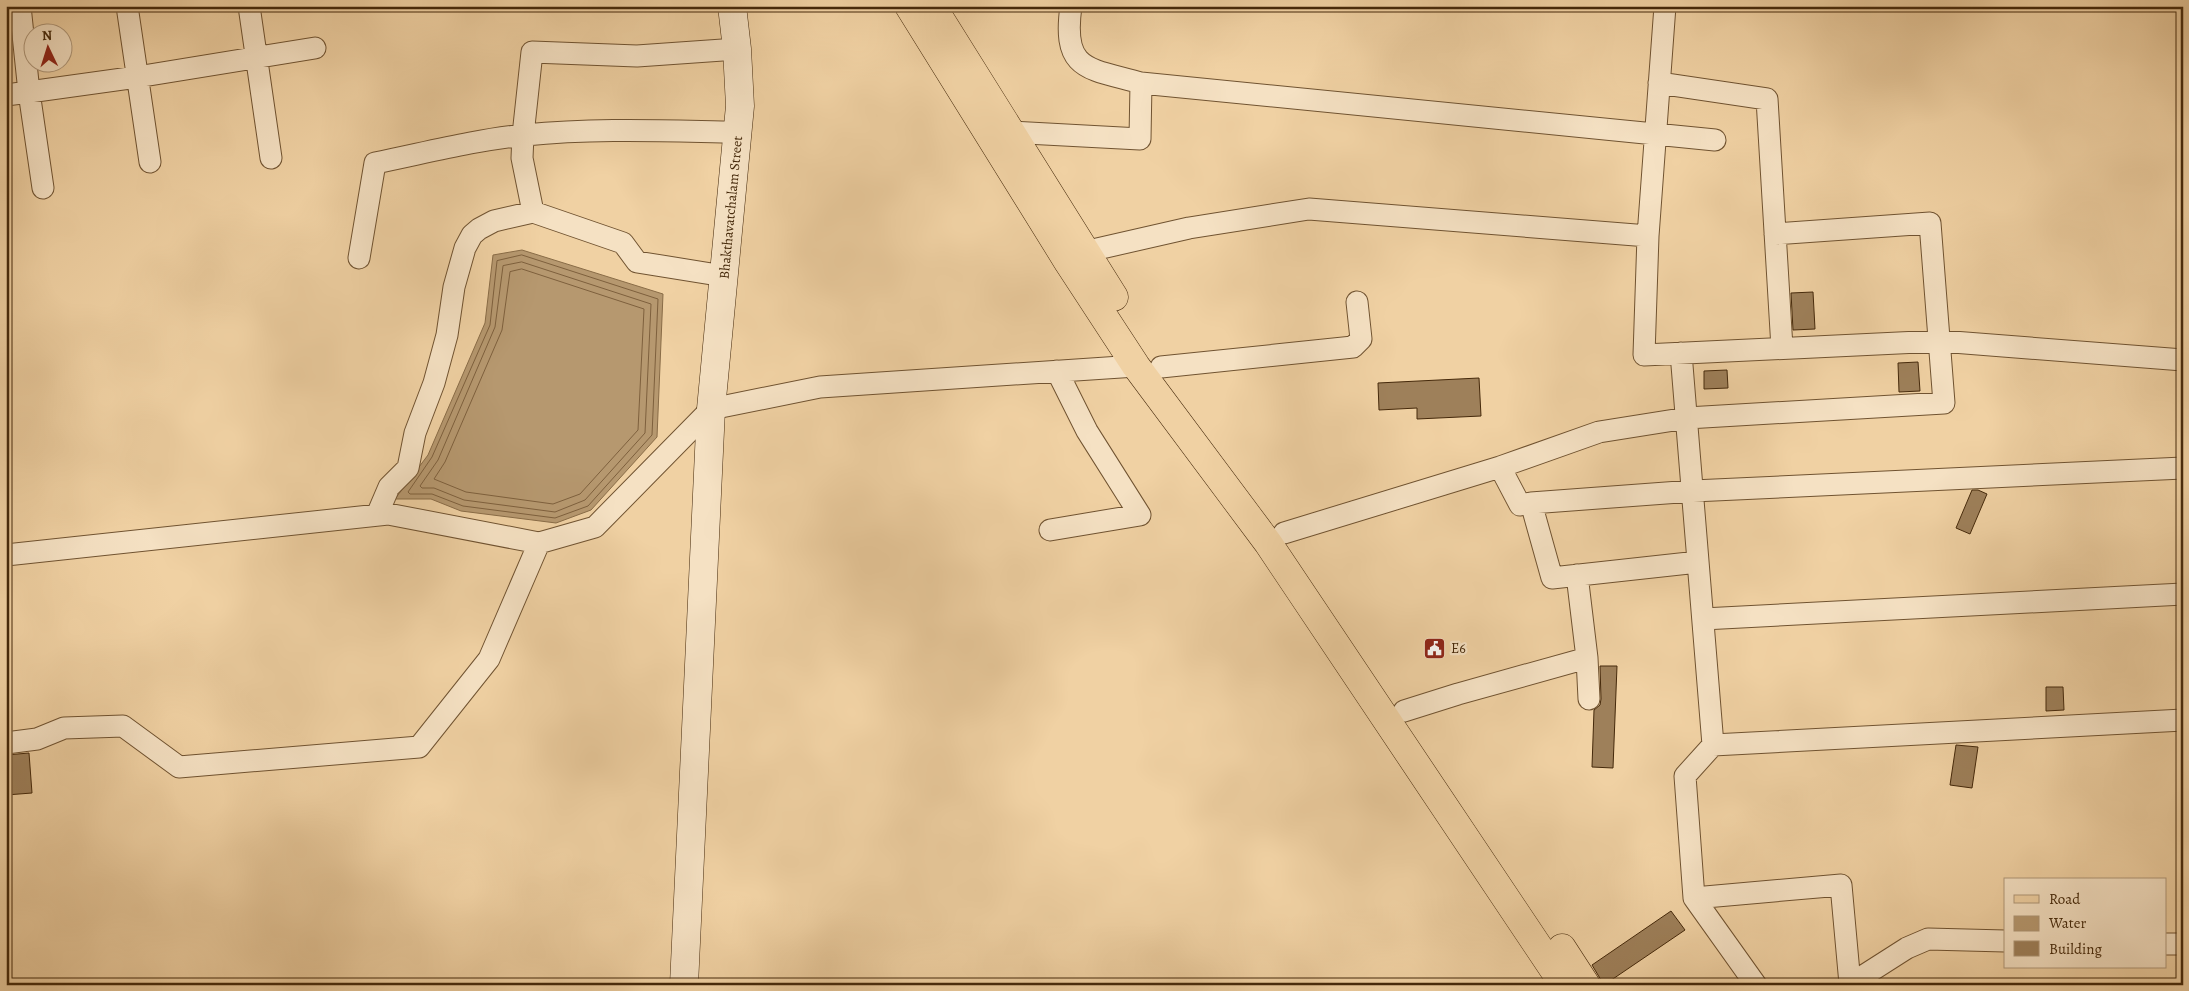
<svg xmlns="http://www.w3.org/2000/svg" width="2189" height="991" font-family="Alegreya,serif">
	<style>
		.water { fill: #b6986f; stroke: #896c47 }
		.lines { fill: none; stroke-linecap: round; stroke-linejoin: round }
		.shore { stroke: #7e603d; stroke-width: 1 }
		.building { fill: #9e805a; stroke: #45290b }
		.street-casing { stroke: #705331; stroke-width: 23 }
		.secondary-casing { stroke: #45290b; stroke-width: 29 }
		.primary-casing { stroke: #45290b; stroke-width: 29 }
		.street { stroke: #f5e1c3; stroke-width: 21 }
		.secondary { stroke: #f5e1c3; stroke-width: 28 }
		.primary { stroke: #f0d1a3; stroke-width: 28 }
		.labels { text-anchor: middle; stroke-width: 4.5; stroke-linejoin: round; paint-order: stroke }
		.street-label { font-size: 14px; fill: #45290b; stroke: #f5e1c3 }
		.poi-label { font-size: 14px; fill: #45290b; stroke: #f5e1c3; text-anchor: start }
	</style>
	<rect width="100%" height="100%" fill="#f0d1a3"/>
	<filter id="stains"><feTurbulence type="fractalNoise" baseFrequency=".004" numOctaves="4"/><feColorMatrix values="0 0 0 0 .2 0 0 0 0 .09 0 0 0 0 .02 0 0 0 .5 -.17"/></filter>
	<radialGradient id="worn" r=".72"><stop offset=".6" stop-color="#630" stop-opacity="0"/><stop offset="1" stop-color="#630" stop-opacity=".3"/></radialGradient>
	<!-- water -->
	<path class="water" d="M522 250 663 294 657 437 591 510 556 523 461 511 431 499H395L428 455 485 323 493 255Z"/>
	<g class="lines">
		<!-- shore -->
		<path class="shore" d="M522 255 658 299 652 435 588 506 555 518 463 506 432 494H410L408 492 432 457 490 325 497 261Z
			M522 262 651 304 645 433 585 500 555 512 464 500 434 488H422L420 486 438 460 495 327 503 266Z
			M522 269 644 309 638 430 580 494 553 504 466 492 434 479 445 462 502 330 510 272Z"/>
	</g>
	<!-- building -->
	<path class="building" d="M1813 292 1815 329 1793 330 1791 293Z
		M1918 362 1920 391 1899 392 1898 363Z
		M1727 370 1728 388 1704 389V371Z
		M1479 378 1481 416 1417 419V408L1379 410 1378 383Z
		M1972 490H1978L1987 494 1970 534 1956 528Z
		M1600 666H1617L1613 768 1592 767 1594 710 1600 705 1601 699Z
		M2046 687H2063L2064 710 2046 711Z
		M1956 745 1978 747 1972 788 1950 785Z
		M29 753 32 793 6 795V755Z
		M1671 911 1685 930 1604 985 1592 965Z"/>
	<g class="lines">
		<defs>
			<path id="street" d="M20 6 29 92 137 77 315 48
				M127 6 150 162
				M249 6 271 158
				M1071 6C1062 71 1087 68 1141 83
				M1665 6 1648 236 1644 355 1940 341 2183 360
				M1659 83 1767 99 1782 348
				M6 95 29 92 43 188
				M1009 132 1140 139 1141 83 1715 140
				M533 212 522 158 523 135 532 52 637 56 737 49
				M359 258 375 163C425 153 474 140 525 135 596 128 666 131 737 132
				M1074 258 1084 252 1189 228 1309 209 1648 236
				M1681 353 1713 745
				M1161 367 1353 347 1361 339 1357 302
				M1500 467 1520 505 1531 503 1552 578 1698 562
				M1531 503 1693 491 2183 468
				M377 515 389 487 408 468 415 433 434 383 447 335 454 287 465 248 472 235 479 229 494 221 533 212 623 243 637 262 724 276
				M1050 530 1140 515 1087 431 1057 371
				M1284 533 1500 467 1599 432 1687 418 1944 403 1930 223 1775 234
				M6 555 388 514 539 543 595 527 711 409 820 387 1136 366
				M1703 619 2183 594
				M1587 658 1589 699
				M1404 711 1458 694 1587 658 1577 575
				M6 743 37 739 64 728 123 726 179 767 419 747 489 659 539 543
				M1694 898 1841 885 1850 984
				M2165 944H2183
				M1756 985 1694 898 1685 776 1713 745 2183 720
				M1849 985 1907 948 1928 939 2005 941"/>
			<g id="secondary">
				<path id="s1" d="M684 985 711 409 740 106 737 49 732 6"/>
			</g>
			<path id="primary" d="M909 6 1068 262 1136 366 1268 543 1564 985
				M932 6 1114 297
				M1562 948 1586 985"/>
		</defs>
		<!-- street casing -->
		<use href="#street" class="street-casing"/>
		<!-- secondary casing -->
		<use href="#secondary" class="secondary-casing"/>
		<!-- primary casing -->
		<use href="#primary" class="primary-casing"/>
		<!-- street -->
		<use href="#street" class="street"/>
		<!-- secondary -->
		<use href="#secondary" class="secondary"/>
		<!-- primary -->
		<use href="#primary" class="primary"/>
	</g>
	<!-- icons -->
	<defs>
		<symbol id="civic-square" viewBox="-11 -11 22 22"><rect x="-9" y="-9" width="18" height="18" rx="4" fill="#8f2418" stroke="#f5e1c3"/><path d="M-.6-6.5H3V-4.5H.6V-3L4-1V1h2V6H-6V1h2V-1L-.6-3ZM-1.2 2.5V6h2.4V2.5Z" fill="#fff"/></symbol>
	</defs>
	<g fill-rule="evenodd">
		<use href="#civic-square" x="1422" y="636" width="25" height="25"/>
	</g>
	<g class="labels">
		<!-- street labels -->
		<g class="street-label">
			<text dy="5" stroke="none"><textPath href="#s1" startOffset="779">Bhakthavatchalam Street</textPath></text>
		</g>
		<!-- poi labels -->
		<g class="poi-label">
			<text x="1451" y="653">E6</text>
		</g>
	</g>
	<!-- margin -->
	<rect width="2189" height="991" fill="none" stroke="#f0d1a3" stroke-width="25"/>
	<rect x="8" y="8" width="2174" height="976" fill="none" stroke="#45290b" stroke-width="2.5"/>
	<rect x="12" y="12" width="2164" height="966" fill="none" stroke="#45290b"/>
	<!-- legend -->
	<rect x="2004" y="878" width="162" height="90" fill="#f5e1c3" stroke="#af9779"/>
	<rect x="2014" y="895" width="25" height="8" fill="#f0d1a3" stroke="#af9779"/>
	<text x="2049" y="904" font-size="15" fill="#45290b">Road</text>
	<rect x="2014" y="916" width="25" height="15" fill="#b6986f" stroke="#af9779"/>
	<text x="2049" y="928" font-size="15" fill="#45290b">Water</text>
	<rect x="2014" y="941" width="25" height="15" fill="#9e805a" stroke="#af9779"/>
	<text x="2049" y="954" font-size="15" fill="#45290b">Building</text>
	<!-- north arrow -->
	<g transform="translate(48 48) rotate(356)"><circle r="24" fill="#f5e1c3" stroke="#af9779"/>
	<path d="M0-4L9 19L0 12L-9 19Z" fill="#8f2418"/>
	<text y="-8" font-size="14" font-weight="bold" text-anchor="middle" fill="#45290b">N</text>
	</g>
	<rect width="100%" height="100%" filter="url(#stains)"/>
	<rect width="100%" height="100%" fill="url(#worn)"/>
</svg>
